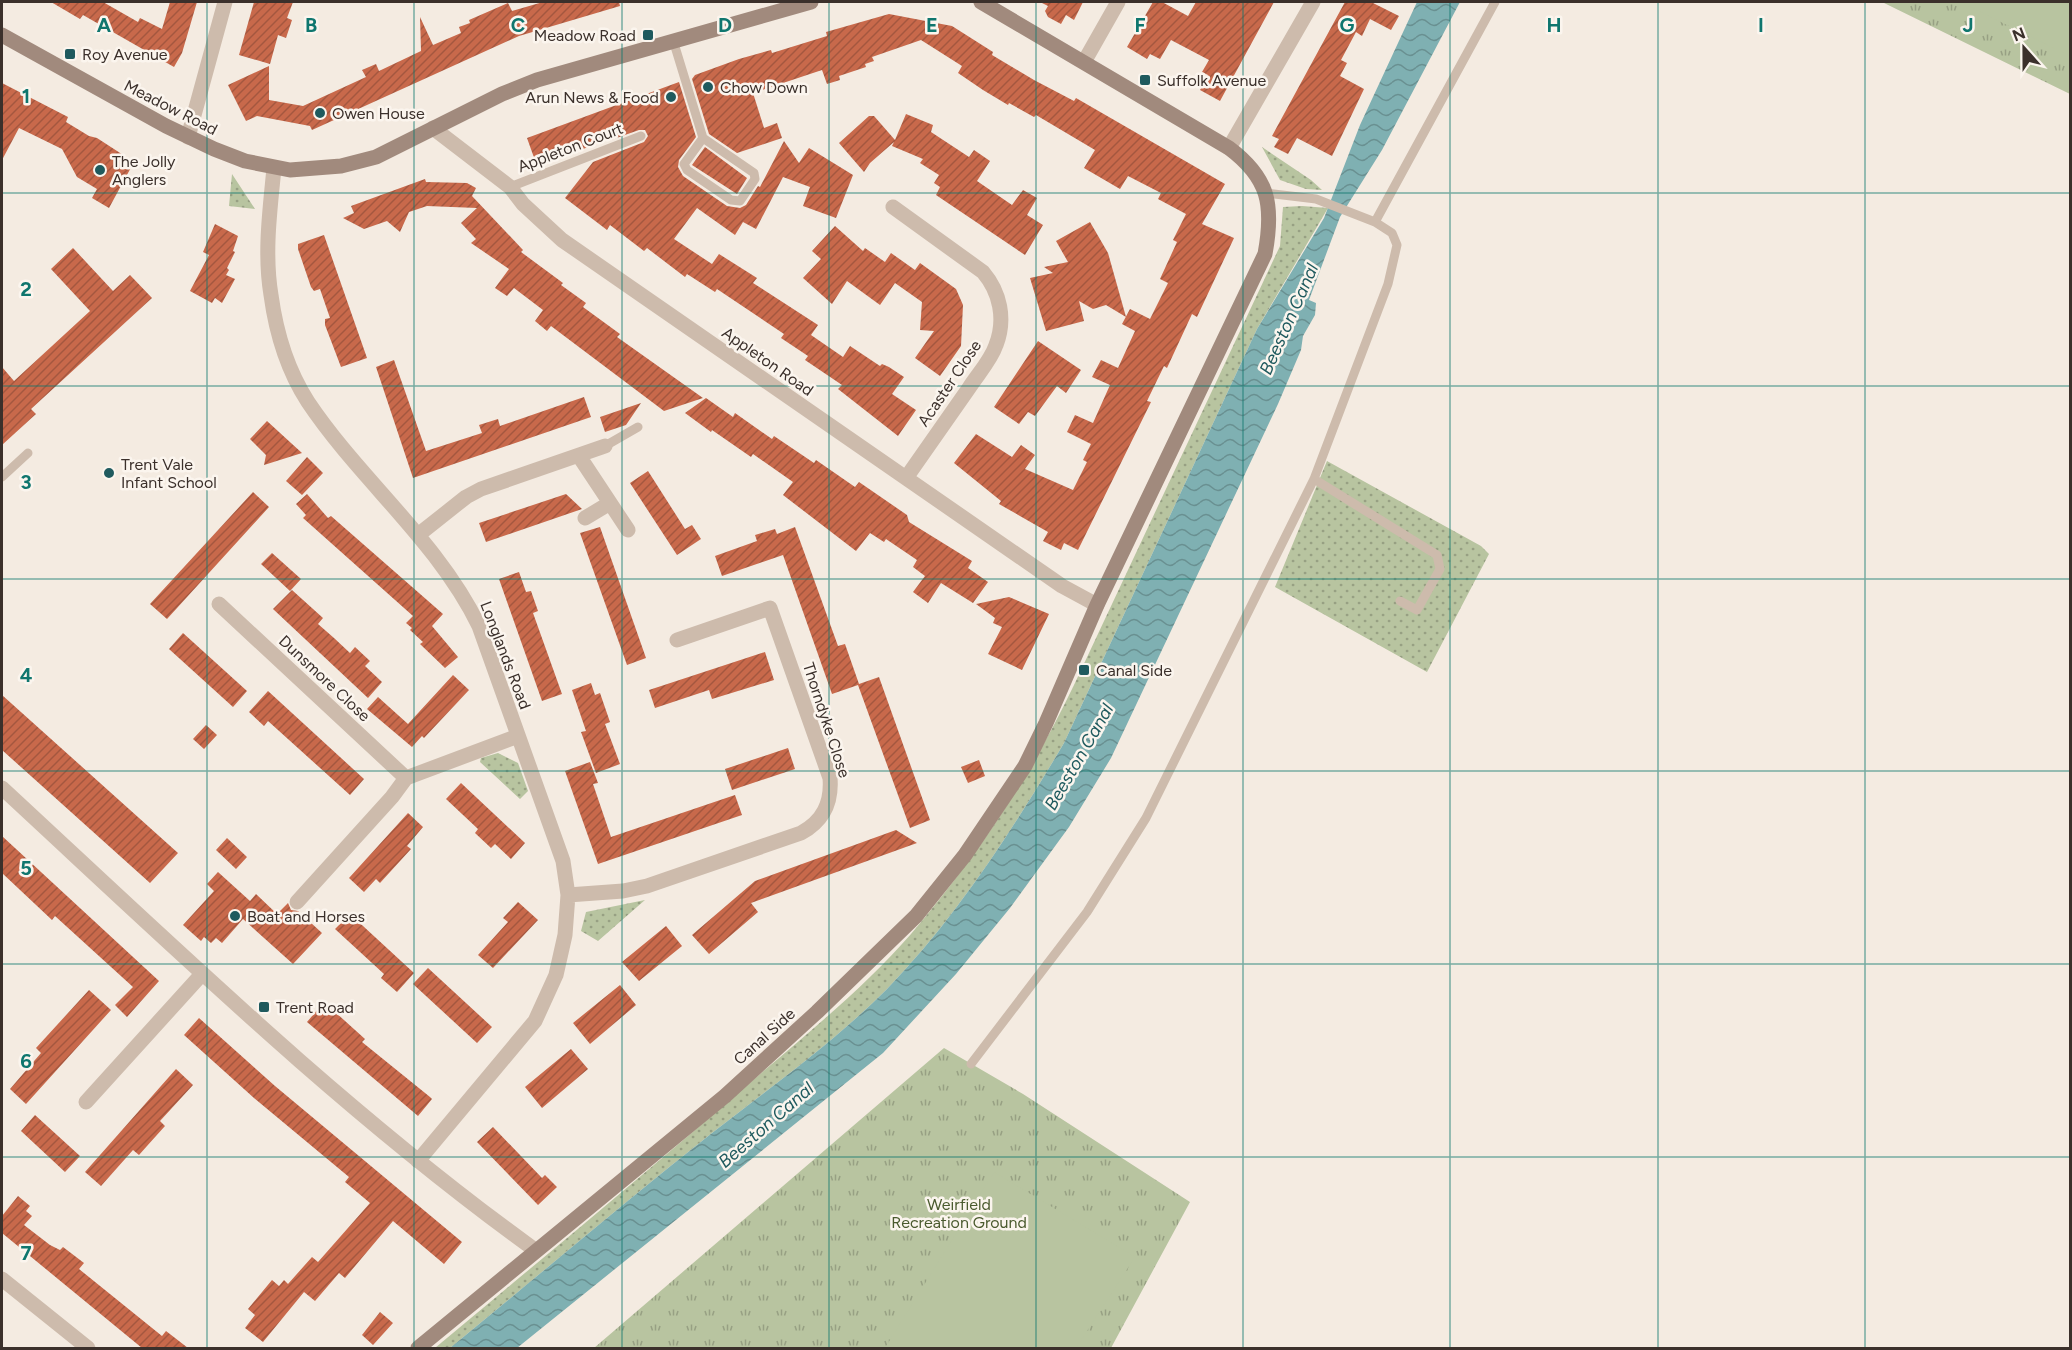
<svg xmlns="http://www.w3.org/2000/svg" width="2072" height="1350" font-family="Figtree,sans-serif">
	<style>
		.grass { fill: url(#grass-dots) }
		.park { fill: url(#park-tufts) }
		.garden { fill: #b8c4a0 }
		.water { fill: url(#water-waves) }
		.building { fill: url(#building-hatch) }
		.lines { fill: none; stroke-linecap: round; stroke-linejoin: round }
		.lane { stroke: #cdbbac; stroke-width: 9 }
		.street { stroke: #cdbbac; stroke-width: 15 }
		.secondary { stroke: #a18a7d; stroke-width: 15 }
		.grid { fill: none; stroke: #0f766e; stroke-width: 1.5; stroke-opacity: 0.55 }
		.poi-dot { fill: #1f5a5e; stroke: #fbf5ee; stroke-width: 2 }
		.labels { text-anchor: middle; stroke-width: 5; stroke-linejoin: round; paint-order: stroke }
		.poi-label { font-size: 16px; fill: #3b302b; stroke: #fbf5ee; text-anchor: start }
		.street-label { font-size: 16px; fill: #3b302b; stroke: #fbf5ee }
		.park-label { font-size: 16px; fill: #4a5a2e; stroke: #fbf5ee }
		.water-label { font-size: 18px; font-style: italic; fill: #1f5a5e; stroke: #fbf5ee }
		.grid-label { font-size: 20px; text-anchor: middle; font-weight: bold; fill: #0f766e; stroke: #fbf5ee; stroke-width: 5; stroke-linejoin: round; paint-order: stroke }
	</style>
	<defs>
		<pattern id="grass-dots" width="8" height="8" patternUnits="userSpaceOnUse" patternTransform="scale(1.5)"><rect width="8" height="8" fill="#b8c4a0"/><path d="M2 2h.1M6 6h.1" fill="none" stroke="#97a083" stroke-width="1.8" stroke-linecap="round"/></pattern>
		<pattern id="park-tufts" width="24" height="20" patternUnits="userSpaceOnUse" patternTransform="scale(1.5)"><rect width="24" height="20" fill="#b8c4a0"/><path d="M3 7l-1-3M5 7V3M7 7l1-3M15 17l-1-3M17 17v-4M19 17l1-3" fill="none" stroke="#97a083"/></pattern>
		<pattern id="water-waves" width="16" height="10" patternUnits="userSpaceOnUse" patternTransform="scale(1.5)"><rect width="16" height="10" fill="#7fb0b2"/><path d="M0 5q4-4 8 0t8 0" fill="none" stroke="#699091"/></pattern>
		<pattern id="building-hatch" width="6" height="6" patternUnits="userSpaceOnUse" patternTransform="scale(1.5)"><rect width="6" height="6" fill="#c8694b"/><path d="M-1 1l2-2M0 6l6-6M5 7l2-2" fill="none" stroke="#a4573f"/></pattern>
	</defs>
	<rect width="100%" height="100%" fill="#f4ebe1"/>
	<!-- grass -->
	<path class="grass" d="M1262 147 1311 180 1322 190 1306 189 1280 180Z
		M232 174 255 209 229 206Z
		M1302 206 1328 208 1257 329 1064 743C1013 829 957 917 887 989 833 1043 772 1086 712 1133 623 1203 537 1277 450 1348H435C539 1261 644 1175 746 1086 802 1038 862 990 911 934 977 856 1030 777 1074 685L1280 246 1283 207Z
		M1327 461 1481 546 1489 554 1427 672 1275 587Z
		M498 753 518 763 528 791 520 799 480 762 481 758Z
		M645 900 598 941 581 931 586 912Z"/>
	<!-- park -->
	<path class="park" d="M1882 2H2070V94Z
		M944 1048 1023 1094 1190 1202 1111 1348H594Z"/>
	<!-- garden -->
	<path class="garden" d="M1960 2H2070V56Z
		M994 1172 1135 1257 1076 1348H885Z"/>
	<!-- water -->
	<path class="water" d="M1417 2H1460L1382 150 1340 217 1309 300 1316 303 1315 315 1303 336 1301 350 1278 404 1111 758 1069 827 1010 908 956 974 883 1053 517 1348H450C537 1277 623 1203 712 1133 772 1086 833 1043 887 989 957 917 1013 829 1064 743L1257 329 1324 218 1360 125Z"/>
	<!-- building -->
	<path class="building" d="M51 2H103L138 22 140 18 162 29 170 2H197L182 53 174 67 83 15 80 19Z
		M254 2H293L287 18 292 20 286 38 278 35 270 64 239 55Z
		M543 2H619L620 6 519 36 312 130 310 126 257 116 246 121 228 85 269 66V100L303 106 366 77 362 70 376 64 379 71 421 51 420 17 433 45 461 33 459 27 470 23 469 20 508 3 512 11Z
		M1040 2H1083L1074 20 1066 15 1061 24 1048 17 1045 11 1048 6Z
		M1153 2H1162L1188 16 1196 2H1274L1220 101 1200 90 1208 75 1202 72 1209 60 1171 40 1160 59 1150 54 1147 59 1127 47Z
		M1345 2H1371L1399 16 1391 30 1370 19 1362 36 1356 32 1341 60 1347 63 1340 76 1364 89 1332 156 1297 138 1288 154 1274 147 1279 139 1272 136Z
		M889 14 952 26 993 52 992 55 1034 80 1074 101 1076 98 1225 184 1202 224 1234 238 1197 317 1192 314 1167 368 1164 366 1147 401 1151 402 1078 550 1064 543 1061 550 1043 541 1048 532 999 504 1001 501 954 463 976 434 1012 457 1021 445 1035 455 1025 469 1073 490 1087 462 1083 460 1091 444 1067 432 1075 415 1093 423 1110 385 1092 377 1101 360 1118 368 1135 331 1122 324 1130 309 1150 319 1168 283 1160 279 1177 242 1173 240 1186 214 1158 199 1161 193 1128 176 1120 189 1084 168 1095 150 1036 115 1034 117 1009 103 1008 105 983 90 958 73 962 66 921 40 872 57 874 61 865 64 866 67 839 76 840 80 827 84 822 70 753 93 764 128 777 123 782 138 737 153 709 134 692 79 695 75 739 59 771 50 772 53 827 36 826 32Z
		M679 82 696 137 679 160 678 167 683 176 727 206 740 208 746 205 758 186 760 187 784 141 799 163 809 148 853 175 836 218 803 206 810 187 783 177 756 229 743 222 735 235 697 208 674 239 712 264 719 254 757 278 753 283 818 325 811 335 843 357 850 346 880 366 882 364 889 367 904 377 892 394 916 410 898 436 838 389 842 385 805 360 808 356 781 338 784 334 717 289 715 292 687 274 685 277 647 248 644 251 610 225 607 230 565 198 593 162 644 142 648 136 645 130H639L608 141 610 139 537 166 527 138Z
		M2 83 68 117 66 122 89 136 97 138 134 162 109 208 92 198 97 189 77 177 62 149 19 128 2 160Z
		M906 114 933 125 931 132 969 157 974 150 990 161 977 181 1012 205 1023 190 1037 198 1027 215 1043 225 1025 255 936 195 940 187 934 183 939 175 920 163 923 159 892 146 894 142 870 163 864 172 839 143 869 116H874L895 140Z
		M705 147 747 178 737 194 692 165Z
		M425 179 426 182 467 183 476 188 472 196 523 250 521 252 563 283 561 285 586 303 583 307 620 334 617 337 703 398 664 411 551 326 547 331 535 321 543 310 514 288 507 296 495 288 509 269 471 243 476 239 461 223 477 208 427 206 409 212 400 232 387 221 364 229 343 218 354 213 351 206Z
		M1090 222 1108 253 1126 317 1106 305 1093 309 1079 301 1084 321 1046 331 1030 278 1053 273 1044 267 1068 262 1056 241Z
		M215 224 238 236 233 251 235 252 227 268 229 270 226 275 235 279 222 303 215 298 212 303 190 291 209 255 203 252Z
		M835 226 863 251 865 248 885 262 891 253 915 270 920 263 956 289 963 305 961 346 940 376 915 358 934 331 920 330 922 302 895 283 880 305 847 281 832 304 803 278 821 259 812 251Z
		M324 235 367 358 341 367 325 325V319L330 318 320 289 314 291 311 287 298 249V244Z
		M73 248 113 291 130 275 152 298 31 409 36 414 2 445V367L14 381 90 311 51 269Z
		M1038 341 1081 370 1066 393 1057 386 1035 416 1028 412 1019 424 994 407Z
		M394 360 426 451 482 433 479 425 498 419 500 426 584 397 591 417 413 478 376 367Z
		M706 398 733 417 735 413 772 439 774 436 814 463 816 460 855 487 859 482 907 515 909 522 972 561 968 568 988 582 973 603 941 583 928 603 913 592 925 576 913 567 917 560 886 539 884 542 870 533 856 551 783 495 793 482 753 454 751 457 712 430 711 432 685 413Z
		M641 403 626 425 605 432 600 417Z
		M267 421 291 443 302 453 264 465 266 455 250 439Z
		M307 457 323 473 302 495 286 481Z
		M648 471 685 529 692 525 701 539 677 555 630 483Z
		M253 492 269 507 167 619 150 604Z
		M307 494 328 518 331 516 443 614 432 626 458 657 445 668 420 644 423 642 410 630 412 628 406 623 413 616 303 518 306 515 296 504Z
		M566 494 582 509 486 542 479 523Z
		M600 527 646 658 627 665 580 533Z
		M795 527 838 646 845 644 859 684 879 677 930 820 910 828 858 685 832 694 783 555 722 576 715 556 757 541 755 535 775 529 777 534Z
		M272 553 301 579 290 591 261 564Z
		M519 572 526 592 531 591 538 611 533 613 562 694 542 701 499 579Z
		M292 590 323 618 318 624 334 638 350 653 355 647 370 661 365 666 382 682 368 698 273 609Z
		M1009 597 1049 614 1022 670 988 654 1002 627 993 623 995 618 976 604Z
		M183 633 247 691 233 707 169 649Z
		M765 652 774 680 712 699 709 690 655 708 649 690Z
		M453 675 469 690 424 738 422 736 412 747 367 709 378 697 408 724Z
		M591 683 595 695 600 693 610 722 605 724 620 764 596 773 581 732 586 731 572 690Z
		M268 691 364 779 350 795 268 721 264 726 249 712Z
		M2 695 178 853 150 883 2 750Z
		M206 725 217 735 204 749 193 739Z
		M788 748 795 769 732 790 725 769Z
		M979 760 985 776 968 783 961 767Z
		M590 762 598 783 593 784 611 837 735 795 742 815 598 864 565 771Z
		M461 783 525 843 511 859 495 844 491 848 475 833 478 829 446 799Z
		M408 813 423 827 407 846 411 849 380 883 376 879 364 892 349 878Z
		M896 830 917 843 751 903 758 912 709 954 692 935 755 881Z
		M2 836 159 981 127 1017 115 1005 133 987 55 916 52 920 2 873Z
		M227 838 247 857 236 869 216 850Z
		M218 872 250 901 256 894 277 914 288 903 291 910 298 911 322 933 293 964 243 919 222 943 216 938 211 943 204 937 201 941 183 925 214 891 207 884Z
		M518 902 538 920 493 968 478 955 508 922 503 918Z
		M350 914 414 973 397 992 381 978 384 974 335 929Z
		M666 926 682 946 639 981 622 962Z
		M428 968 492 1027 477 1043 413 984Z
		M620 985 636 1005 590 1044 573 1023Z
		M89 990 111 1010 26 1104 10 1089 41 1053 36 1048Z
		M324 1002 365 1039 362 1042 430 1097 432 1099 418 1116 307 1022Z
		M199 1018 275 1086 462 1242 444 1264 393 1221 345 1278 339 1273 315 1301 304 1292 263 1342 245 1328 255 1315 248 1309 272 1280 279 1286 284 1280 288 1284 312 1257 318 1262 370 1203 345 1182 349 1177 254 1098 184 1035Z
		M571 1049 588 1069 542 1108 525 1087Z
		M176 1069 193 1085 160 1121 165 1126 147 1146 139 1155 133 1150 101 1186 85 1172Z
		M35 1115 80 1156 65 1172 21 1131Z
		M493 1127 542 1178 545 1175 557 1187 538 1205 477 1142Z
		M18 1196 30 1206 26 1211 32 1216 24 1225 50 1245 60 1250 63 1247 84 1263 79 1269 162 1336 166 1331 188 1348H142L2 1233V1216Z
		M380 1312 393 1323 373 1345 362 1335Z"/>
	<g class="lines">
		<!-- lane -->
		<path class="lane" d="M673 40 703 138 684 164 687 170 731 200 740 201 755 179 754 173 703 138
			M510 187 641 136
			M1375 222 1495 2
			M605 446 638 427
			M2 477 28 453
			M1314 479 1437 555 1440 569 1417 610 1400 601
			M971 1064 1087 912 1146 818 1314 479 1388 284 1397 245 1392 233 1375 222 1316 199 1266 193"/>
		<!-- street -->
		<path class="street" d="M1084 62 1118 2
			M433 128 510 187 523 204 562 240 1062 586 1097 605
			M188 137 225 2
			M1229 148 1313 2
			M274 168C270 210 264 253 271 295 276 332 288 371 308 402 361 481 437 540 479 626L563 861 568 895 565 935 556 975 535 1021 418 1161
			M893 207 983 272C1000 292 1006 319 996 345 991 360 978 374 969 388 948 418 927 448 906 478
			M579 456 628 530
			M585 518 610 503
			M418 535 466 497 481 489 605 446
			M219 604 406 778 518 736
			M2 788C175 948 344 1112 535 1250
			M568 895 623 891 647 886 801 833C823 821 832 803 830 778L770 608 677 640
			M297 902 392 797 406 778
			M86 1102 202 974
			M2 1279 88 1348"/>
		<!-- secondary -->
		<path class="secondary" d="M2 35 166 126 214 149 245 161 290 170 341 166 376 157 502 94 537 80 811 2
			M418 1348 725 1096 817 1012 916 916 965 855 1025 766 1046 723 1097 605 1265 254C1274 205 1269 178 1229 148L981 2"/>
	</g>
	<!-- grid -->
	<path class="grid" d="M207 2V1348M414 2V1348M622 2V1348M829 2V1348M1036 2V1348M1243 2V1348M1450 2V1348M1658 2V1348M1865 2V1348M2 193H2070M2 386H2070M2 579H2070M2 771H2070M2 964H2070M2 1157H2070"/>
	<!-- markers -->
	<g class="poi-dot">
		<rect x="642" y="29" width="12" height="12" rx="3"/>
		<rect x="64" y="48" width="12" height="12" rx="3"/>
		<rect x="1139" y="74" width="12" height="12" rx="3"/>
		<circle cx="708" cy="87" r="6"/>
		<circle cx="671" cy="97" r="6"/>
		<circle cx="320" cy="113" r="6"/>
		<circle cx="100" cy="170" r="6"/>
		<circle cx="109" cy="473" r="6"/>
		<rect x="1078" y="664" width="12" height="12" rx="3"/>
		<circle cx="235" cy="916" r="6"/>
		<rect x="258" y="1001" width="12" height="12" rx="3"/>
	</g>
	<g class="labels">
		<!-- poi labels -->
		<g class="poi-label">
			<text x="636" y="41" text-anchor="end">Meadow Road</text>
			<text x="82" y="60">Roy Avenue</text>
			<text x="1157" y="86">Suffolk Avenue</text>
			<text x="720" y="93">Chow Down</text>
			<text x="659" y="103" text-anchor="end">Arun News &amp; Food</text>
			<text x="332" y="119">Owen House</text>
			<text x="112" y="167">The Jolly<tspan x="112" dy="18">Anglers</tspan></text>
			<text x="121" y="470">Trent Vale<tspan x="121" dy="18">Infant School</tspan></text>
			<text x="1096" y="676">Canal Side</text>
			<text x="247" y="922">Boat and Horses</text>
			<text x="276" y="1013">Trent Road</text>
		</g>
		<!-- street labels -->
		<g class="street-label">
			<text transform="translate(171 107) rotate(27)" y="6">Meadow Road</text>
			<text transform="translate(570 147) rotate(-21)" y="6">Appleton Court</text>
			<text transform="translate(768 361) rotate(35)" y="6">Appleton Road</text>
			<text transform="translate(949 383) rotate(-56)" y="6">Acaster Close</text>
			<text transform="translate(506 655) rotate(69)" y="6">Longlands Road</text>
			<text transform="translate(325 678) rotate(43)" y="6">Dunsmore Close</text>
			<text transform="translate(827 720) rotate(72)" y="6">Thorndyke Close</text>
			<text transform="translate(764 1036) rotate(-42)" y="6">Canal Side</text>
		</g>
		<!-- park labels -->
		<g class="park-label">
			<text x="959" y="1210">Weirfield<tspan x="959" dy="18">Recreation Ground</tspan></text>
		</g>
		<!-- water labels -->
		<g class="water-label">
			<text transform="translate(1289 319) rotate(-66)" y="6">Beeston Canal</text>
			<text transform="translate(1079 757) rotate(-60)" y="6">Beeston Canal</text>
			<text transform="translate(766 1125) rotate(-41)" y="6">Beeston Canal</text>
		</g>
	</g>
	<g class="grid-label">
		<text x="104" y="32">A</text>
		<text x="311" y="32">B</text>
		<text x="518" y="32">C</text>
		<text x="725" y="32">D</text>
		<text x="932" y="32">E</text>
		<text x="1140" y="32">F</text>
		<text x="1347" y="32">G</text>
		<text x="1554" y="32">H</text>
		<text x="1761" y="32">I</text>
		<text x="1968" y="32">J</text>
		<text x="26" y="103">1</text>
		<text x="26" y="296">2</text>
		<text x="26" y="489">3</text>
		<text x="26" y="682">4</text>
		<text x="26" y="875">5</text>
		<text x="26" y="1068">6</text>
		<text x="26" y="1260">7</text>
	</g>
	<!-- border -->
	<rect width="2072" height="1350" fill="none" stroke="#3b302b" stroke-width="6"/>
	<!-- north arrow -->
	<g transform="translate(2024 48) rotate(339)" stroke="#fbf5ee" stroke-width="4.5" paint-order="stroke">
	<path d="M0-4.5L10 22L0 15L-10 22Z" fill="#3b302b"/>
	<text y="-9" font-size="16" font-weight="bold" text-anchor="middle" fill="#3b302b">N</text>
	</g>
</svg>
